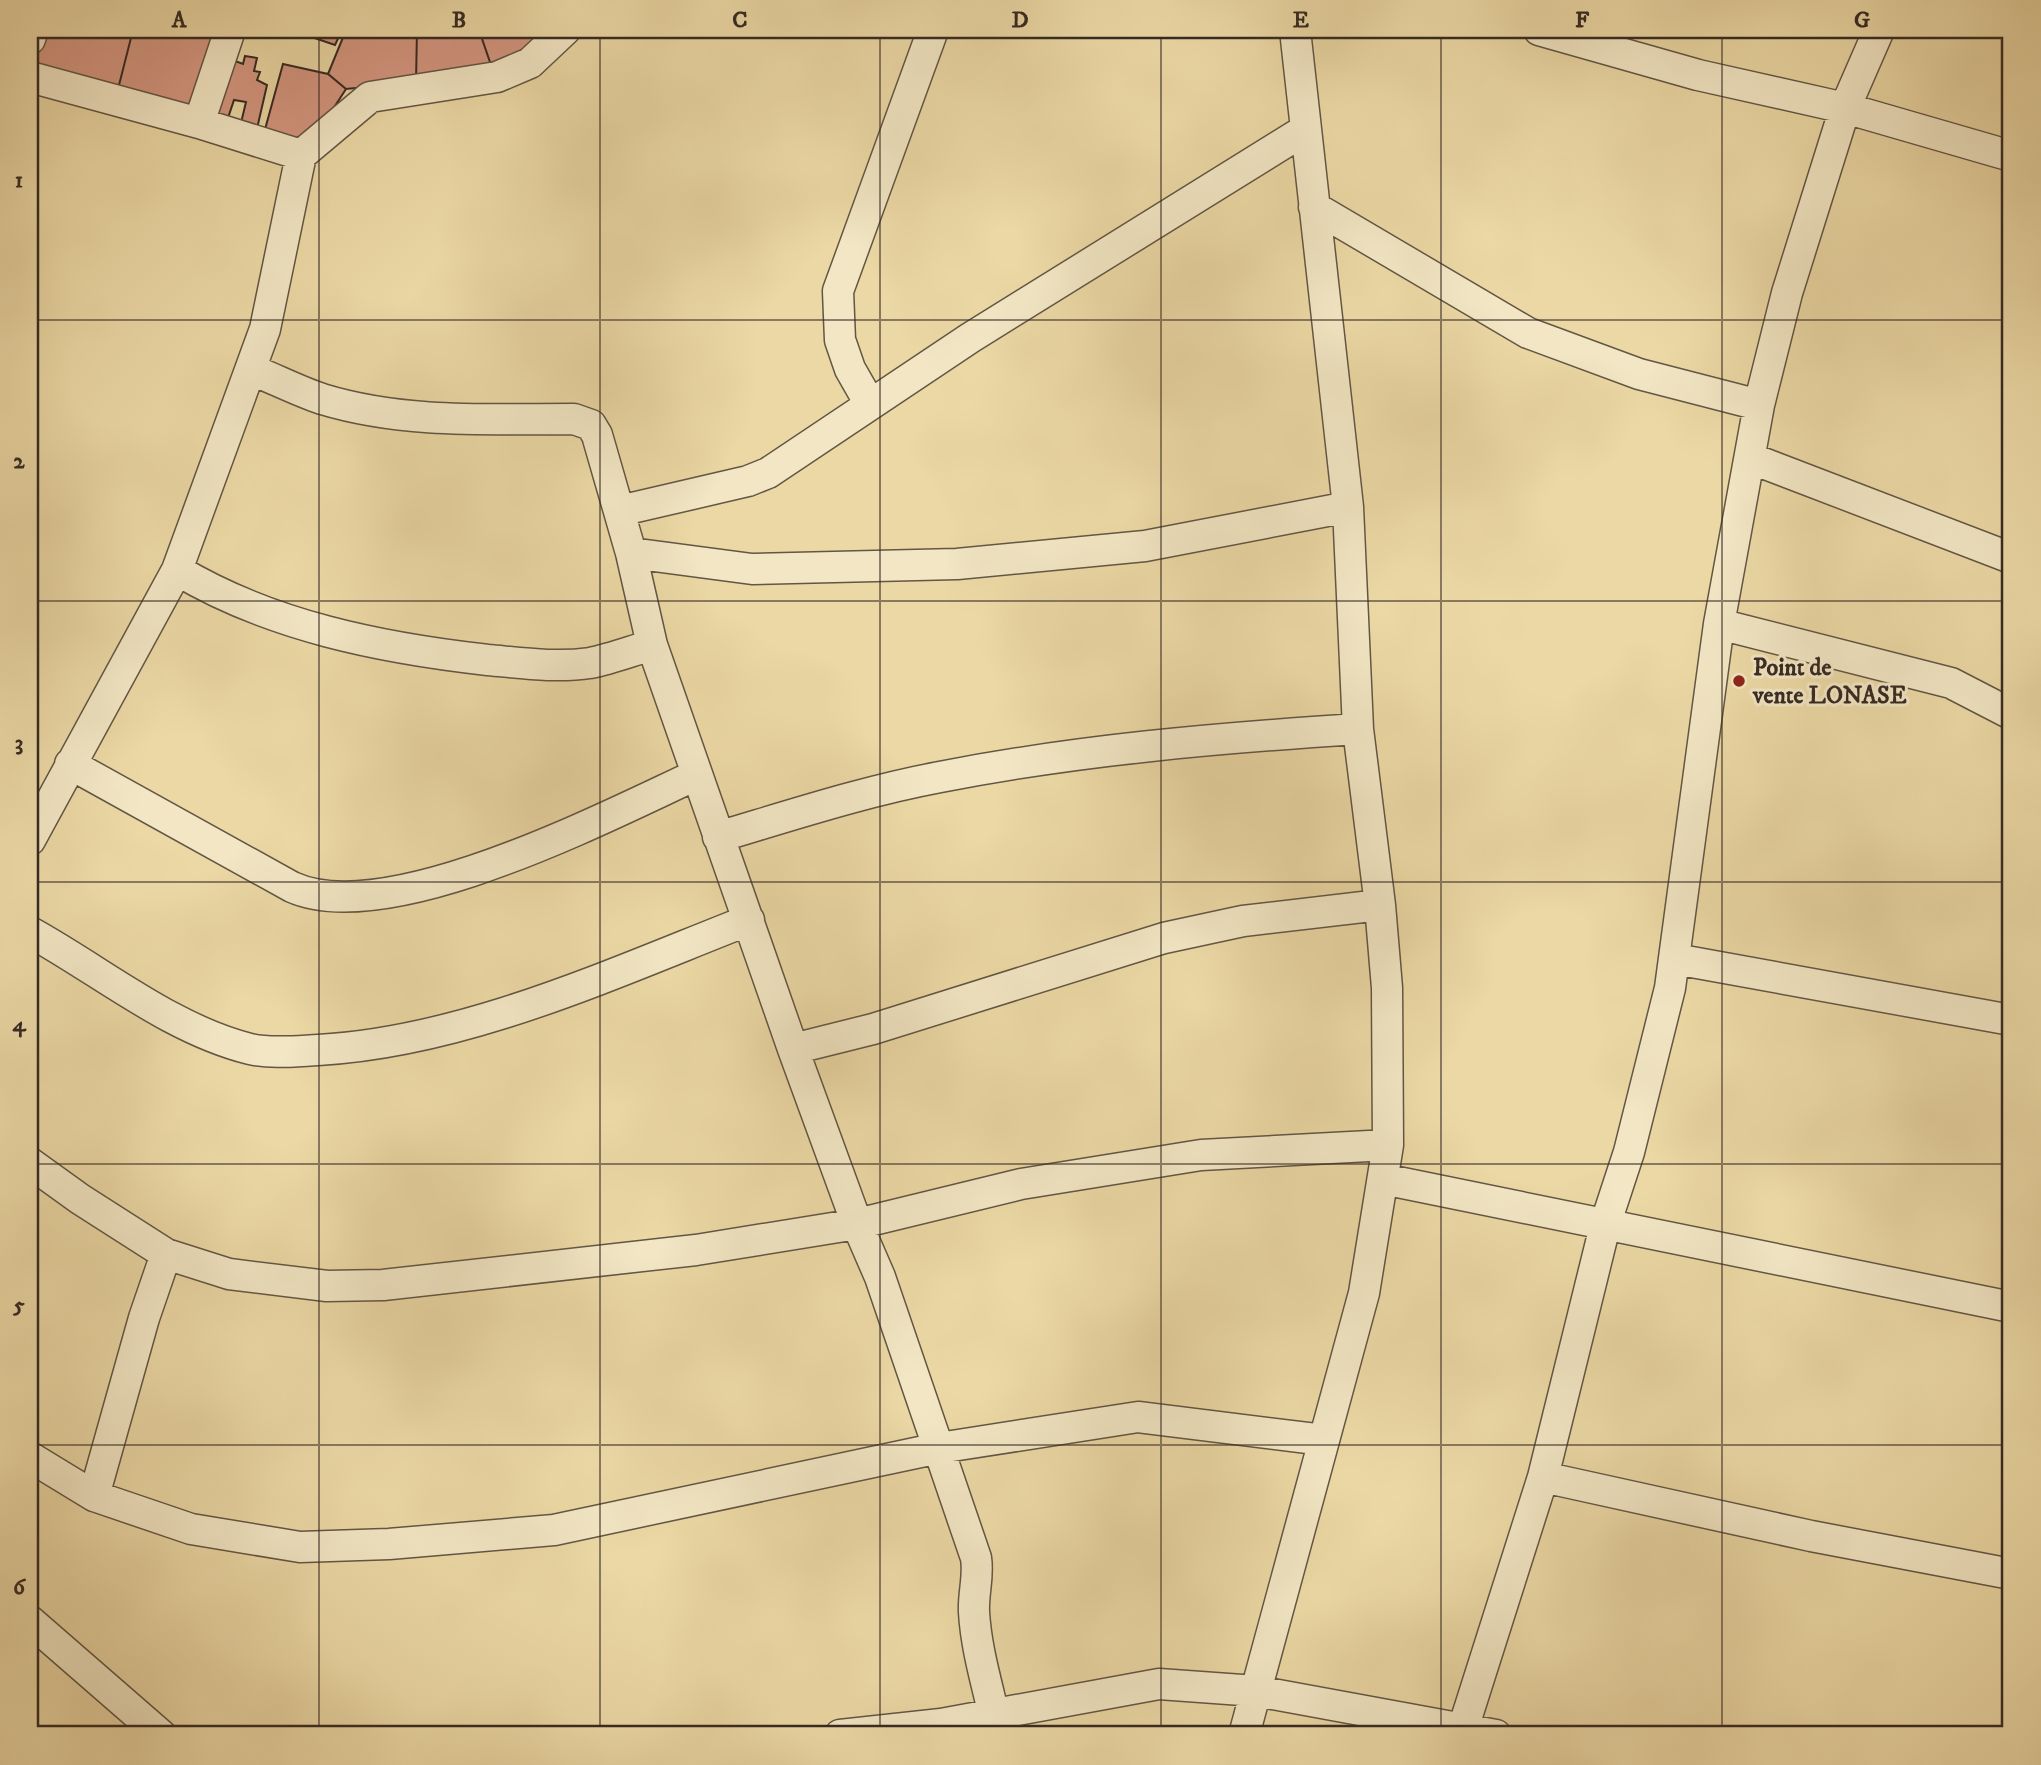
<svg xmlns="http://www.w3.org/2000/svg" width="2041" height="1765" font-family="'IM FELL DW Pica',serif">
	<style>
		.building { fill: #d49680; stroke: #362a24; stroke-width: 2 }
		.lines { fill: none; stroke-linecap: round; stroke-linejoin: round }
		.street-casing { stroke: #635644; stroke-width: 33 }
		.street { stroke: #f2e6c4; stroke-width: 30 }
		.grid { fill: none; stroke: #362a24; stroke-width: 2; stroke-opacity: 0.55 }
		.poi-dot { fill: #8f2418; stroke: #f2e6c4; stroke-width: 2.5 }
		.labels { text-anchor: middle; stroke-width: 6; stroke-linejoin: round; paint-order: stroke }
		.poi-label { font-size: 24px; font-weight: bold; fill: #362a24; stroke: #f2e6c4; text-anchor: start }
		.neatline { fill: none; stroke: #362a24; stroke-width: 2.5 }
		.grid-label { font-size: 23px; text-anchor: middle; font-weight: bold; fill: #362a24 }
	</style>
	<rect width="100%" height="100%" fill="#ebd8a5"/>
	<filter id="stains"><feTurbulence type="fractalNoise" baseFrequency=".00286" numOctaves="4"/><feColorMatrix values="0 0 0 0 .2 0 0 0 0 .09 0 0 0 0 .02 0 0 0 .5 -.17"/></filter>
	<radialGradient id="worn" r=".72"><stop offset=".6" stop-color="#630" stop-opacity="0"/><stop offset="1" stop-color="#630" stop-opacity=".3"/></radialGradient>
	<!-- building -->
	<path class="building" d="M42 30H133L118 89 32 65Z
		M133 30 217 32 191 111 118 89Z
		M291 30H342L335 45Z
		M346 30H417L416 82 346 89 328 74Z
		M417 30H479L493 71 416 82Z
		M479 30H551L493 71Z
		M245 56 257 58 254 71 260 72 257 80 267 85 256 133 240 127 246 102 234 100 226 124 209 118 227 58 243 64Z
		M283 64 328 74 346 89 309 146 264 133Z"/>
	<g class="lines">
		<defs>
			<path id="street" d="M1539 30 1698 75 1845 108 2011 156
				M30 39 33 30
				M30 77 199 123 301 155
				M199 123 230 30
				M1314 207 1528 333 1639 374 1759 405
				M252 370C275 379 298 391 322 399 404 424 489 419 574 419L591 425 597 435 631 553 652 645 793 1049 857 1224 880 1277 976 1558C979 1577 973 1593 974 1612 976 1647 986 1681 994 1715
				M870 404 850 369 840 340 838 291 933 30
				M1750 458 2011 558
				M619 511 748 481 768 473 970 338 1305 130
				M631 553 752 569 957 564 1145 546 1348 507
				M177 570C270 626 381 648 488 660 522 663 556 668 590 663 611 659 631 651 652 645
				M1719 624 1951 683 2011 714
				M70 764 292 887C387 930 605 817 696 775
				M718 837C792 815 865 791 940 777 1078 750 1218 738 1358 729
				M30 840 177 570 265 329 301 155 370 97 497 77 530 63 565 30
				M30 932C101 971 170 1029 250 1049 270 1054 297 1051 318 1050 465 1042 613 973 749 920
				M1675 959 2011 1020
				M793 1049 873 1029 1164 938 1243 921 1380 905
				M30 1163 80 1199 166 1254 229 1274 327 1286 383 1285 696 1250 857 1224 1021 1184 1201 1155 1388 1145
				M1383 1179 2011 1307
				M30 1457 94 1496 191 1529 300 1547 389 1544 554 1530 939 1448 1138 1417 1324 1440
				M1543 1477 1811 1536 2011 1574
				M94 1496 144 1318 166 1254
				M30 1621 161 1735
				M840 1735 941 1724 1159 1684 1256 1691 1496 1735
				M1244 1735 1364 1293 1388 1145 1387 988 1380 905 1358 729 1348 507 1295 30
				M1461 1735 1543 1477 1606 1222 1629 1152 1670 988 1719 624 1759 405 1787 293 1845 108 1879 30"/>
		</defs>
		<!-- street casing -->
		<use href="#street" class="street-casing"/>
		<!-- street -->
		<use href="#street" class="street"/>
	</g>
	<!-- grid -->
	<path class="grid" d="M319 30V1735M600 30V1735M880 30V1735M1161 30V1735M1441 30V1735M1722 30V1735M30 320H2011M30 601H2011M30 882H2011M30 1164H2011M30 1445H2011"/>
	<!-- markers -->
	<circle class="poi-dot" cx="1739" cy="681" r="7"/>
	<g class="labels">
		<!-- poi labels -->
		<g class="poi-label">
			<text x="1753" y="675">Point de<tspan x="1753" dy="28">vente LONASE</tspan></text>
		</g>
	</g>
	<!-- margin -->
	<rect width="2041" height="1765" fill="none" stroke="#ebd8a5" stroke-width="77"/>
	<rect x="38" y="38" width="1964" height="1688" class="neatline"/>
	<g class="grid-label">
		<text x="179" y="27">A</text>
		<text x="459" y="27">B</text>
		<text x="740" y="27">C</text>
		<text x="1020" y="27">D</text>
		<text x="1301" y="27">E</text>
		<text x="1582" y="27">F</text>
		<text x="1862" y="27">G</text>
		<text x="19" y="187">1</text>
		<text x="19" y="468">2</text>
		<text x="19" y="750">3</text>
		<text x="19" y="1031">4</text>
		<text x="19" y="1312">5</text>
		<text x="19" y="1594">6</text>
	</g>
	<rect width="100%" height="100%" filter="url(#stains)"/>
	<rect width="100%" height="100%" fill="url(#worn)"/>
</svg>
